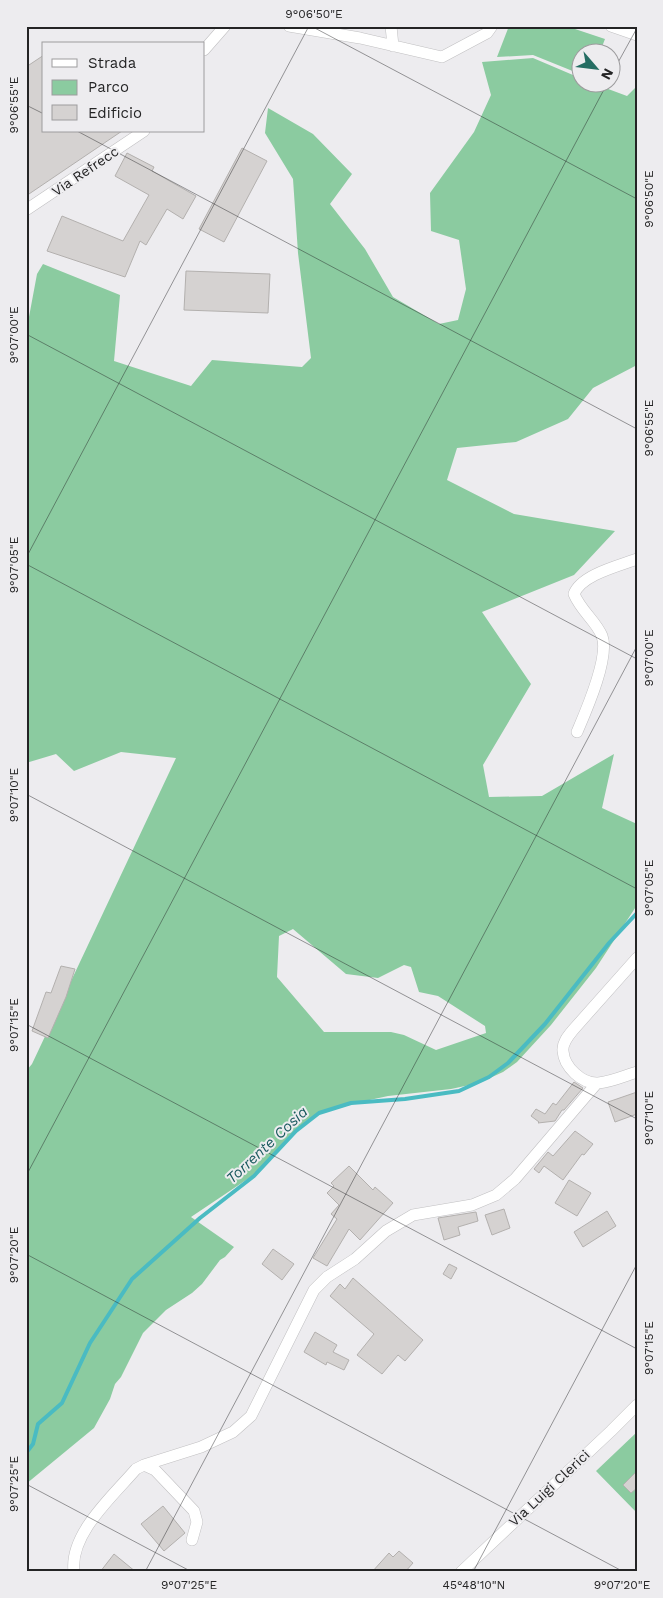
<svg xmlns="http://www.w3.org/2000/svg" width="663" height="1598" font-family="'Work Sans',sans-serif">
	<style>
		.green { fill: #8bcba0; fill-rule: evenodd }
		.lines { fill: none; stroke-linecap: round; stroke-linejoin: round }
		.stream { stroke: #4abbc2; stroke-width: 4 }
		.building { fill: #d5d2d1; stroke: #b3b0ae }
		.street-casing { stroke: #c1c0c2; stroke-width: 12 }
		.street { stroke: #fff; stroke-width: 11 }
		.ticks { fill: none; stroke: #242425; stroke-width: 1; stroke-opacity: 0.45 }
		.labels { text-anchor: middle; stroke-width: 4; stroke-linejoin: round; paint-order: stroke }
		.street-label { font-size: 14px; fill: #242425; stroke: #edecef }
		.water-label { font-size: 15px; font-style: italic; fill: #19595d; stroke: #edecef }
		.neatline { fill: none; stroke: #242425; stroke-width: 2 }
		.ticks-label { font-size: 12px; text-anchor: middle; fill: #242425 }
	</style>
	<rect width="100%" height="100%" fill="#edecef"/>
	<!-- green -->
	<path class="green" d="M509 26H566L605 39 600 52H580V74L533 55 497 57Z
		M533 58 580 78V82L592 83 627 96 637 86V365L593 388 568 419 516 442 457 448 447 480 514 514 615 531 574 575 482 612 531 684 483 765 489 797 542 796 614 754 602 808 637 824V905L596 968 551 1025 517 1062 503 1072 479 1083 451 1089 388 1096 365 1101 327 1111 309 1119 290 1135 255 1174 191 1217 234 1247 225 1257 220 1260 202 1284 192 1293 166 1310 143 1333 121 1377 115 1384 110 1399 94 1428 26 1484V1071L32 1064 176 758 121 752 74 771 56 754 26 763V333L37 274 43 264 120 295 114 361 191 386 212 360 302 367 311 358 298 253 293 179 265 133 268 108 313 134 352 174 330 204 365 249 393 297 439 324 458 320 466 289 459 240 431 231 430 193 474 132 491 95 482 62ZM293 929 346 974 378 978 404 965 411 967 419 992 438 996 485 1026 486 1033 436 1050 404 1035 391 1032H324L277 977 279 936Z
		M637 1432V1513L596 1471Z"/>
	<g class="lines">
		<!-- stream -->
		<path class="stream" d="M26 1453 33 1444 38 1424 62 1403 90 1343 132 1279 200 1218 254 1176 296 1131 319 1113 351 1103 405 1099 459 1091 489 1077 508 1063 545 1024 609 943 637 913"/>
	</g>
	<!-- building -->
	<path class="building" d="M44 55V131H122L26 196V67Z
		M242 148 267 161 224 242 199 229Z
		M127 153 154 167 152 171 196 196 183 219 167 209 146 245 140 241 125 277 47 251 62 216 123 241 149 195 115 176Z
		M186 271 270 274 268 313 184 310Z
		M61 966 75 969 66 997 48 1038 32 1031 46 992 51 993Z
		M574 1082 583 1088 564 1110H562L555 1121 538 1123 539 1122 531 1116 536 1109 545 1114 553 1103 556 1105Z
		M637 1092V1114L615 1122 608 1102Z
		M575 1131 593 1144 584 1155 582 1154 563 1180 544 1166 539 1173 534 1169 548 1152 553 1156Z
		M349 1166 373 1190 375 1187 393 1203 360 1240 349 1229 327 1266 313 1258 337 1219 331 1214 339 1205 327 1193 334 1186 331 1183Z
		M569 1180 591 1193 577 1216 555 1203Z
		M504 1209 510 1228 492 1235 485 1215Z
		M607 1211 616 1226 583 1247 574 1232Z
		M476 1212 478 1221 458 1227 460 1235 444 1240 438 1218Z
		M273 1249 294 1264 282 1280 262 1264Z
		M449 1264 457 1268 451 1279 443 1274Z
		M353 1278 423 1340 405 1361 398 1355 382 1374 357 1355 374 1334 330 1296 340 1284 345 1289Z
		M315 1332 337 1345 333 1352 349 1360 344 1370 327 1362 326 1365 304 1352Z
		M637 1471V1488L631 1493 623 1485Z
		M163 1506 185 1533 164 1551 141 1524Z
		M399 1551 413 1563 405 1572H372L389 1553 393 1557Z
		M114 1554 136 1572H100Z"/>
	<g class="lines">
		<defs>
			<path id="street" d="M289 26 360 38 442 57 487 33 492 26
				M391 26 393 46
				M611 26 637 35
				M204 50 225 26
				M26 210 144 131
				M577 732C586 711 610 657 602 636 596 621 581 611 574 594 581 575 618 566 637 559
				M637 958 573 1030C568 1036 562 1043 563 1051 564 1067 582 1084 598 1083 611 1082 624 1076 637 1072
				M144 1465 201 1447 233 1432 251 1416 314 1290 327 1277 355 1259 386 1231 413 1215 472 1205 496 1195 515 1179 597 1083
				M74 1572C69 1534 113 1496 136 1469L144 1465 155 1470 194 1511 197 1522 192 1540
				M461 1572 611 1431 637 1405"/>
		</defs>
		<!-- street casing -->
		<use href="#street" class="street-casing"/>
		<!-- street -->
		<use href="#street" class="street"/>
	</g>
	<!-- ticks -->
	<path class="ticks" d="M311 26 637 199M610 77 637 28M26 105 44 114M77 131 637 429M26 334 637 659M26 558 309 26M26 564 637 889M26 794 637 1119M26 1024 637 1349M26 1176 608 82M26 1254 624 1572M26 1484 192 1572M145 1572 637 646M473 1572 637 1264"/>
	<g class="labels">
		<!-- street labels -->
		<g class="street-label">
			<text transform="translate(85 171) rotate(-34)" y="5">Via Refrecc</text>
			<text transform="translate(549 1488) rotate(-43)" y="5">Via Luigi Clerici</text>
		</g>
		<!-- water labels -->
		<g class="water-label">
			<text transform="translate(267 1145) rotate(-43)" y="5">Torrente Cosia</text>
		</g>
	</g>
	<!-- border -->
	<rect width="663" height="1598" fill="none" stroke="#edecef" stroke-width="55"/>
	<!-- legend -->
	<rect x="42" y="42" width="162" height="90" fill="#edecef" stroke="#9d9c9e"/>
	<rect x="52" y="59" width="25" height="8" fill="#ffffff" stroke="#9d9c9e"/>
	<text x="88" y="68" font-size="15" fill="#242425">Strada</text>
	<rect x="52" y="80" width="25" height="15" fill="#8bcba0" stroke="#9d9c9e"/>
	<text x="88" y="92" font-size="15" fill="#242425">Parco</text>
	<rect x="52" y="105" width="25" height="15" fill="#d5d2d1" stroke="#9d9c9e"/>
	<text x="88" y="118" font-size="15" fill="#242425">Edificio</text>
	<!-- north arrow -->
	<g transform="translate(596 68) rotate(118)"><circle r="24" fill="#edecef" stroke="#9d9c9e"/>
	<path d="M0-4L9 19L0 12L-9 19Z" fill="#256d63"/>
	<text y="-8" font-size="14" font-weight="bold" text-anchor="middle" fill="#242425">N</text>
	</g>
	<rect x="28" y="28" width="608" height="1542" class="neatline"/>
	<g class="ticks-label">
		<text x="314" y="18">9°06'50"E</text>
		<text transform="translate(14 105) rotate(-90)" y="4">9°06'55"E</text>
		<text transform="translate(649 199) rotate(-90)" y="4">9°06'50"E</text>
		<text transform="translate(14 335) rotate(-90)" y="4">9°07'00"E</text>
		<text transform="translate(649 428) rotate(-90)" y="4">9°06'55"E</text>
		<text transform="translate(14 565) rotate(-90)" y="4">9°07'05"E</text>
		<text transform="translate(649 658) rotate(-90)" y="4">9°07'00"E</text>
		<text transform="translate(14 795) rotate(-90)" y="4">9°07'10"E</text>
		<text transform="translate(649 888) rotate(-90)" y="4">9°07'05"E</text>
		<text transform="translate(14 1025) rotate(-90)" y="4">9°07'15"E</text>
		<text transform="translate(649 1118) rotate(-90)" y="4">9°07'10"E</text>
		<text transform="translate(14 1255) rotate(-90)" y="4">9°07'20"E</text>
		<text transform="translate(649 1348) rotate(-90)" y="4">9°07'15"E</text>
		<text transform="translate(14 1484) rotate(-90)" y="4">9°07'25"E</text>
		<text x="189" y="1589">9°07'25"E</text>
		<text x="474" y="1589">45°48'10"N</text>
		<text x="622" y="1589">9°07'20"E</text>
	</g>
</svg>
